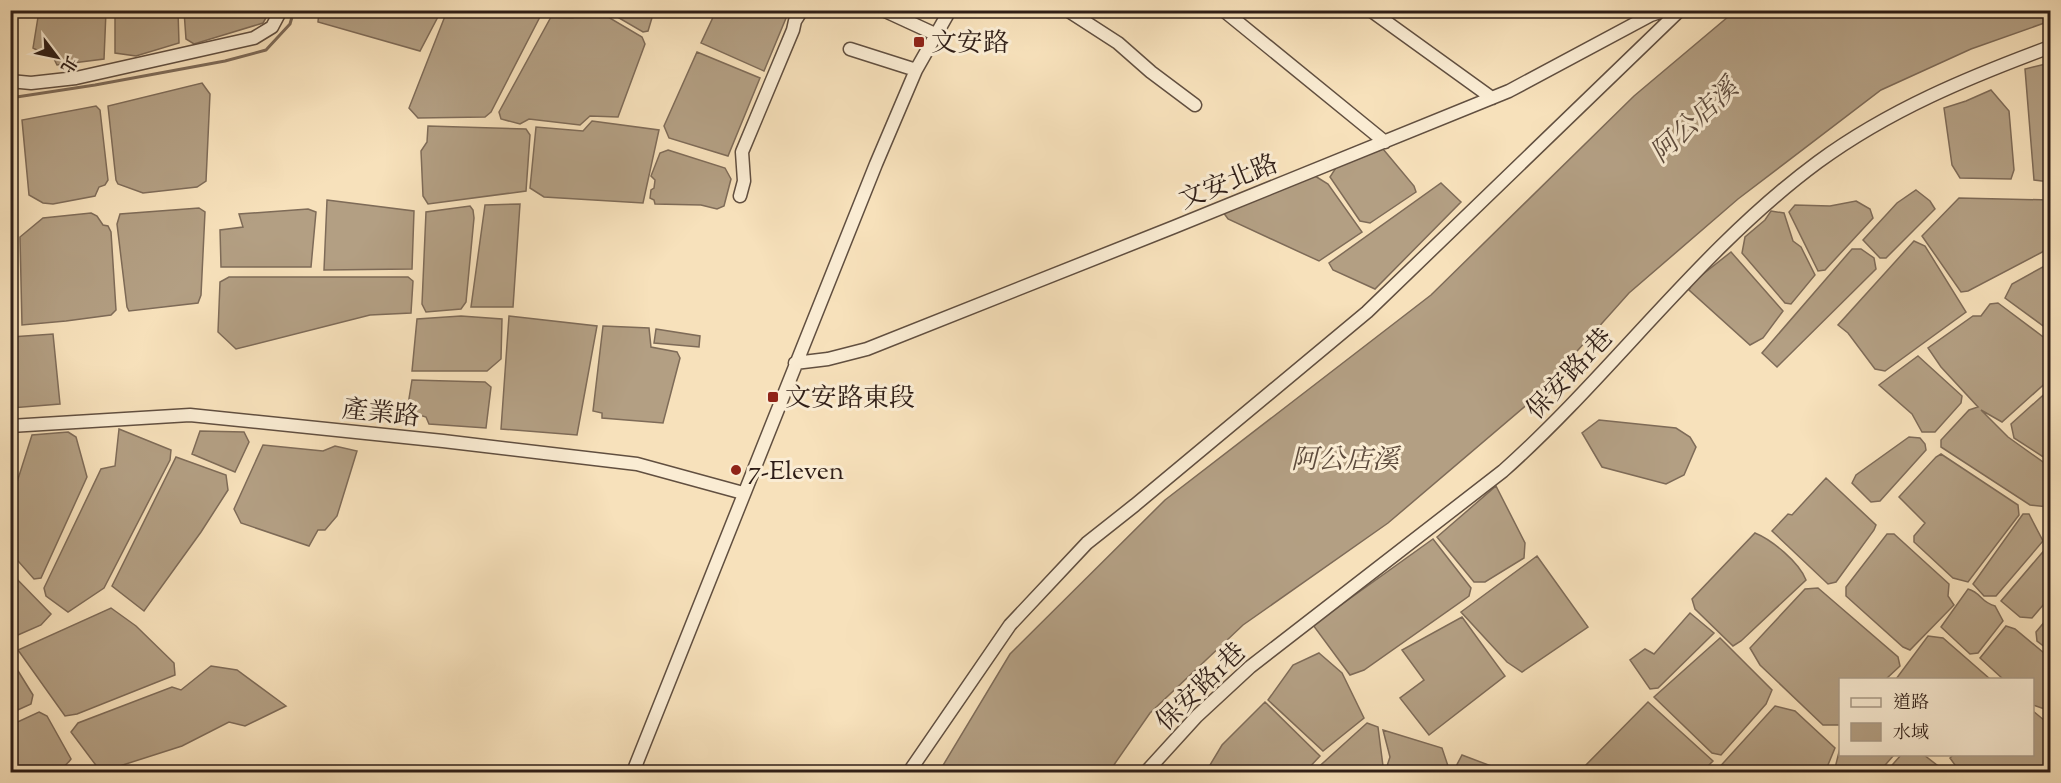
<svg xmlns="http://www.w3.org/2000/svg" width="2061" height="783" font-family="'Sorts Mill Goudy','Noto Serif TC',serif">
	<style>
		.water { fill: #b39f83; stroke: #7e6b58; stroke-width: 1.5 }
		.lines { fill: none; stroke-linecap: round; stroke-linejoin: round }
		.stream { stroke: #7e6b58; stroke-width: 3 }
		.minor-casing { stroke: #614f40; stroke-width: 15 }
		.minor { stroke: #faecd3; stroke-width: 12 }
		.poi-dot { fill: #8f2418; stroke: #faecd3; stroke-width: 2 }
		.labels { text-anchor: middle; stroke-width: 6; stroke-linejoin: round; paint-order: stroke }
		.poi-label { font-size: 26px; fill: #2f1e17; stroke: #faecd3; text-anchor: start }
		.street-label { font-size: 26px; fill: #2f1e17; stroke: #faecd3 }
		.water-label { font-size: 27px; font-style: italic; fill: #5d4b3d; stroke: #faecd3 }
	</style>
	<rect width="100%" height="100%" fill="#f7e1bb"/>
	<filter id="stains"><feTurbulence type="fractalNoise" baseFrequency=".00333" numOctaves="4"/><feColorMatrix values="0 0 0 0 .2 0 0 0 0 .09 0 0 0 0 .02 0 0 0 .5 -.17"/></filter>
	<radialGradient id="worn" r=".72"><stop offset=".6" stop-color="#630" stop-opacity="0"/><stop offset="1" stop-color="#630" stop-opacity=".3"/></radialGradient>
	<!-- water -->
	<path class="water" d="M39 11H106L104 59 57 65 54 59 33 48Z
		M115 11H178L179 43 136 56 115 53Z
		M184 11V10L270 11 263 23 194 44 186 39Z
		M319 11V10L441 11 420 51 318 22Z
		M447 11H543L491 112 485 117 418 118 409 108Z
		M579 11H598L642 37 645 44 618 117 590 116 580 125 529 119 520 124 501 119 499 112 551 17 573 18Z
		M607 11H654L648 31 643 32Z
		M716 11H789L764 71 701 43Z
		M1735 11 2050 10V21L1971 49 1881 90 1738 199 1629 293 1536 397 1388 523 1243 625 1150 713 1109 772H939L1010 654 1165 500 1431 295 1634 96Z
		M697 52 760 78 728 156 669 138 664 126Z
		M2050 63V182L2034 180 2025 69Z
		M202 83 210 94 206 181 197 187 143 193 118 184 116 180 108 106Z
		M1991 90 2009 111 2014 170 2011 179 1960 178 1952 165 1944 108 1966 101Z
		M96 106 100 110 108 180 105 185 99 187 95 196 53 204 43 203 29 195 22 120Z
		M592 121 659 130 643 203 544 197 530 188 536 127 583 131Z
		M428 126 526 129 530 135 526 191 428 204 423 196 421 151 427 142Z
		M1383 149 1414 186 1416 192 1370 223 1360 221 1330 177 1337 166Z
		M668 150 725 168 731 179 724 206 717 209 701 205 655 204 654 200 650 198 651 190 654 188 655 180 651 176 660 153Z
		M1315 176 1328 184 1362 232 1319 261 1228 219 1223 212Z
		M1441 183 1461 202 1375 289 1333 270 1329 263Z
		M1916 190 1930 201 1935 209 1886 258H1880L1863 240 1897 203Z
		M1959 198 2050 200V248L1968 291 1961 292 1922 236Z
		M327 200 414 211 412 269 324 270Z
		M1856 201 1870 209 1873 218 1825 270 1818 271 1789 212 1795 205 1830 206Z
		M520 204 513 307H471L485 205Z
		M470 206 473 210 474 218 466 302 461 309 426 312 422 304 426 212Z
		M199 208 205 212 201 295 198 303 129 311 127 307 117 224 120 214Z
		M308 209 316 212 311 267H221L220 230 243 227 239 214Z
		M1771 211 1784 213 1793 241 1801 247 1815 275 1791 304 1785 303 1742 253 1745 237 1765 220Z
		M91 213 97 216 103 225 108 226 111 232 116 310 111 315 66 321 22 325 20 237 43 218Z
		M1914 241 1925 246 1966 312 1885 371 1875 369 1848 333 1838 325Z
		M1852 249H1861L1874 258 1876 269 1777 367 1762 353Z
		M1731 252 1783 311 1763 338 1750 345 1689 290 1693 282Z
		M2050 263V331L2005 298 2012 284Z
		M229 277H408L413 281 411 313 370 315 236 349 218 332 220 282Z
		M1998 303 2050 342V379L2002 422 1981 410 2008 437 2050 467V506L2049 507 2030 505 1941 447V440L1969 410 1978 407 1941 367 1928 348 1973 316H1981L1990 304Z
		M461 316 502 319 501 359 487 371H412L417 319Z
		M509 316 597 326 577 435 501 429Z
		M603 326 649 328 651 347 677 352 680 358 663 423 602 418V413L593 411Z
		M656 329 700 336 699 347 654 343Z
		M53 334 60 404 11 408V337Z
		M1918 356 1962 396 1961 403 1935 432H1922L1912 414 1879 385Z
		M412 380 485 382 491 387 486 428 429 424 426 417 407 411Z
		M2050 389V455L2045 458 2014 438 2011 424Z
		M1599 420 1676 428 1690 437 1696 447 1684 475 1666 484 1602 467 1582 433Z
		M119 429 171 450 170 460 104 588 68 612 46 596 44 588 101 469 115 466Z
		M200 431 244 432 249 442 235 472 192 454Z
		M68 432 76 437 87 477 41 578 34 579 11 553V501L32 435Z
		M1909 437 1920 438 1925 444 1926 450 1880 501 1871 502 1852 483 1856 475Z
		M263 445 323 451 335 446 357 451 337 516 325 530H318L309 546 241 523 234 509Z
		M1941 454 2018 505 2019 515 1968 582 1953 578 1914 542V536L1925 523 1899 497 1936 457Z
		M176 457 226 475 228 490 201 532 144 611 112 586Z
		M1826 478 1876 525 1874 530 1836 582 1828 584 1772 531 1788 514 1792 515Z
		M1496 486 1525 543 1524 558 1485 582H1474L1437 537Z
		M2023 514H2029L2043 541 1996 596H1984L1973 584Z
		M1755 533C1772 540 1799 562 1806 580L1741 641 1733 646 1695 609 1692 599Z
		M1887 534H1894L1949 584 1948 596 1954 605 1910 650 1903 647 1846 596V587Z
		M1433 539 1471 588 1469 596 1364 670 1350 675 1313 625Z
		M2047 547H2050V597L2032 618 2020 617 2001 601Z
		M1537 556 1588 627 1522 672 1507 662 1461 612Z
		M10 572 51 614 41 625 11 638Z
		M1818 588 1898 657 1900 666 1886 679 1840 680V725H1823L1760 665 1750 648 1805 589Z
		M1968 589C1982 593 1980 602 1995 606L2003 621 1978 653 1970 654 1941 627Z
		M111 608 136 626 174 663 175 675 77 714 65 716 18 650Z
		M1690 613 1714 633 1658 688 1650 689 1630 660 1645 649 1654 654Z
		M2050 615V651L2037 641 2036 632Z
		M1462 617 1505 676 1429 735 1400 698 1424 680 1402 650Z
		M2006 626 2015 629 2050 658V711L2033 705 2032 680 2003 679 1980 658Z
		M1928 636 1943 638 1990 679H1896Z
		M1720 638 1772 690 1766 704 1721 755 1712 753 1654 697Z
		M1319 653 1342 673 1364 718 1323 751 1268 700 1293 665Z
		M10 658 33 695 31 704 11 713Z
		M211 666 237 670 286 706 245 726 229 722 182 746 101 772 71 732 78 723 172 687 181 690Z
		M1265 702 1320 756 1305 772H1220L1210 765 1222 745Z
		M1648 702 1713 761 1702 772H1579Z
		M1775 706 1795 711 1835 748 1825 772H1715Z
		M2033 711 2050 725V757L2036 772H1960L1950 758 1953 755 2032 754Z
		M39 712 47 716 71 759C57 779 33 773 11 772V725Z
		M1367 723 1378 727 1383 766 1381 772H1313Z
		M1383 730 1442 748 1448 766 1444 772H1385L1390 757Z
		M1840 748V754L1894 755 1879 772H1834Z
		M1462 755 1507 772H1453Z
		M1901 755H1924L1946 772H1886Z"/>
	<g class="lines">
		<!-- stream -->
		<path class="stream" d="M10 98 95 85 225 61 266 50 290 24 294 10"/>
		<defs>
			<path id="minor" d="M883 10 935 34
				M1067 10 1118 43 1151 72 1195 105
				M1223 10 1385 142
				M1370 10 1492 98
				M850 49 916 70
				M10 81 31 83 76 78 254 38 272 27 281 10
				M740 196 744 181 742 152 793 30 795 21 802 10
				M795 363 828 359 867 349 1174 227 1509 91 1651 15 1666 10
				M10 426 190 415 443 441 637 464 743 493
				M633 772 876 164 916 70 950 10
				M909 772 1010 625 1087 543 1135 505 1367 312 1680 10
				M1146 772 1197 716 1250 667 1503 471C1613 373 1699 250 1818 162 1889 110 1969 77 2050 47"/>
		</defs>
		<!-- minor casing -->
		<use href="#minor" class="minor-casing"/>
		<!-- minor -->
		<use href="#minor" class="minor"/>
	</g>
	<!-- markers -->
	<g class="poi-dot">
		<rect x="913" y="36" width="12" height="12" rx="3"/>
		<rect x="767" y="391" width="12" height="12" rx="3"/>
		<circle cx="736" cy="470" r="6"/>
	</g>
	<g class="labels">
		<!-- poi labels -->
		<g class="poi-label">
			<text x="931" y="51">文安路</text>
			<text x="785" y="406">文安路東段</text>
			<text x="748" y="479">7-Eleven</text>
		</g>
		<!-- street labels -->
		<g class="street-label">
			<text transform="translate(1228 181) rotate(-22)" y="9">文安北路</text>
			<text transform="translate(1569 373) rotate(-47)" y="9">保安路1巷</text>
			<text transform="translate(381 412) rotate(6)" y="9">產業路</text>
			<text transform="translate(1200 686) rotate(-44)" y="9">保安路1巷</text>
		</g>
		<!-- water labels -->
		<g class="water-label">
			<text transform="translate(1694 120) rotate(-43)" y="9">阿公店溪</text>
			<text x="1345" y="468">阿公店溪</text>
		</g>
	</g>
	<!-- margin -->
	<rect width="2061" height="783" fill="none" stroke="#f7e1bb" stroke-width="36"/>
	<rect x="12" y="12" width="2037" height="759" fill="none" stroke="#2f1e17" stroke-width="3"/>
	<rect x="18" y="18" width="2025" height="747" fill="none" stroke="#2f1e17" stroke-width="1.5"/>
	<!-- legend -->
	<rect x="1839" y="678" width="195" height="78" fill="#faecd3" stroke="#a99a88" stroke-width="1.5"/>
	<rect x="1851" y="698" width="30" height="9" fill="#faecd3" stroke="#a99a88" stroke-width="1.5"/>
	<text x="1893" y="708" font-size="18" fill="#2f1e17">道路</text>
	<rect x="1851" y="723" width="30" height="18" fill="#b39f83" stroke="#a99a88" stroke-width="1.5"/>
	<text x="1893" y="738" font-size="18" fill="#2f1e17">水域</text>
	<!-- north arrow -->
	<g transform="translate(57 57) rotate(122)" stroke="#faecd3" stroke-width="4.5" paint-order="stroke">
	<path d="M0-4.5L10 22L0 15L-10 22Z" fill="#2f1e17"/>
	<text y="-9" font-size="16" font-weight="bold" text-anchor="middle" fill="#2f1e17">北</text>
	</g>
	<rect width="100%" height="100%" filter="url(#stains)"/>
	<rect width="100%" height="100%" fill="url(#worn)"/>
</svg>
